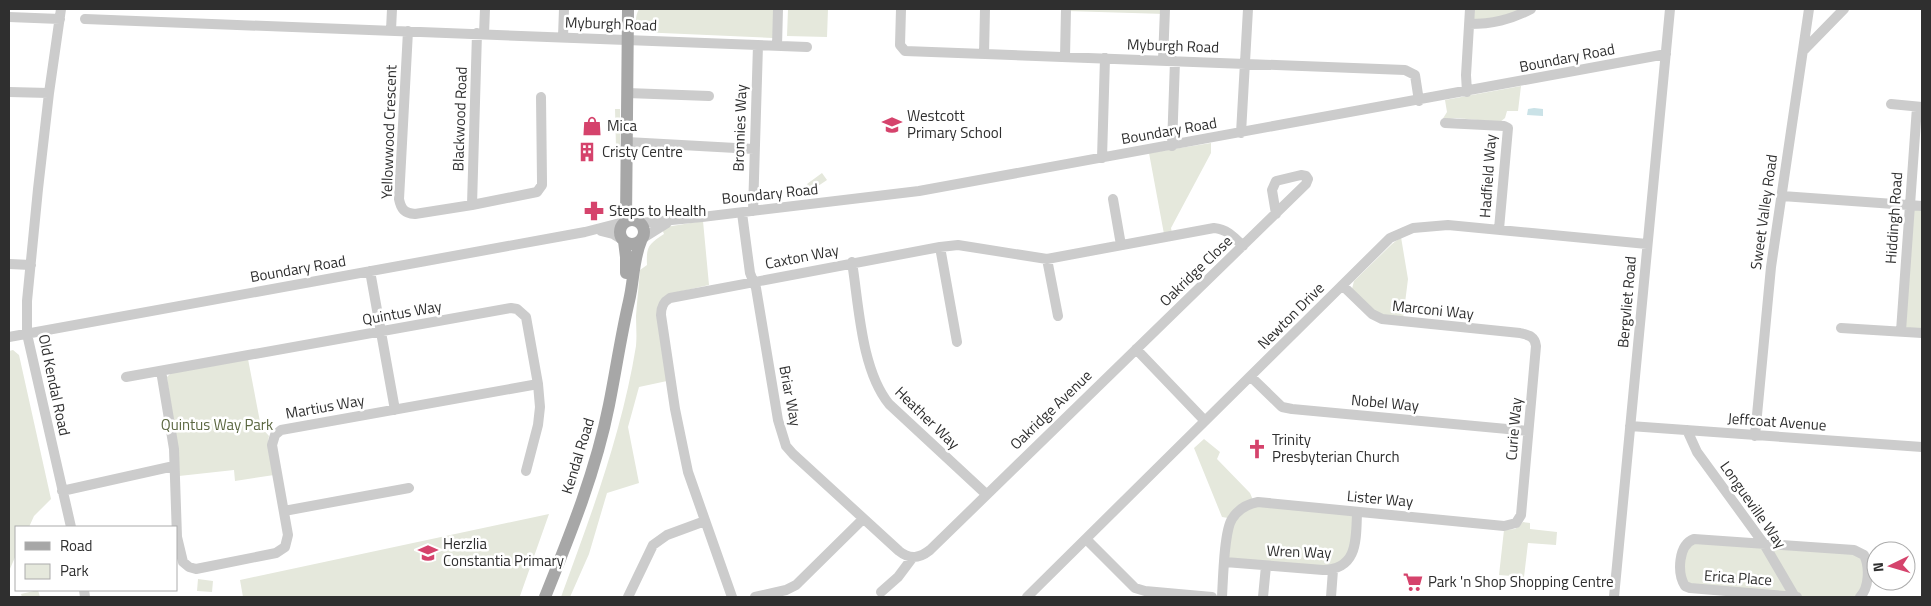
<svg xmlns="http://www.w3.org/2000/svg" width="1931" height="606" font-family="'Titillium Web',sans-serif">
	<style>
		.green { fill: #e5e8dc }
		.water { fill: #cae2e7 }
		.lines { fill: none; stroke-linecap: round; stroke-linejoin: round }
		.minor { stroke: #ccc; stroke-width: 10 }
		.major { stroke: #a7a7a7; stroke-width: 12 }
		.labels { text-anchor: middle; stroke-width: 5; stroke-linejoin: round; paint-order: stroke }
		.street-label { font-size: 15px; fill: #2f2f2f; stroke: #fff }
		.poi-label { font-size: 15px; fill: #2f2f2f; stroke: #fff; text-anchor: start }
		.park-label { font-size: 15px; fill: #5b6741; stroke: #fff }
	</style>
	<rect width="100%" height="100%" fill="#fff"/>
	<!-- green -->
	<path class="green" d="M639 9H775L773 38 639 32C635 24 635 16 639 9Z
		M788 9H828L827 37 787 36Z
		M1066 9H1165V14L1066 11Z
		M1470 9H1531L1469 24Z
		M1521 86 1518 111H1507L1505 118 1500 122 1456 118 1442 120 1447 112 1445 100Z
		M615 109H620V147H616Z
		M1211 143V153L1171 228 1172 233 1164 234 1149 153Z
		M822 173 827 180 812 190 807 184Z
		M1910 205 1922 206V333L1901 331Z
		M703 221 709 285 669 294 664 297 667 381 639 387 628 427 639 483 607 493 589 554 570 597H561C591 515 622 433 636 346 637 335 636 326 636 316 637 300 639 285 640 270L647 265C646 246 649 244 664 234L662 229 666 227Z
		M1401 237 1408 279 1403 319 1378 314 1352 289 1354 281 1392 244Z
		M13 350 19 355 51 499 34 516 29 527H16V555L9 571V351Z
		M248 359 261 427 269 436 268 441 274 475 235 481 234 470 179 476 167 377 171 373Z
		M1204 439 1220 452 1217 459 1250 493 1253 500 1228 518 1222 517 1194 448Z
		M1249 504 1357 512 1354 551 1342 566 1225 562 1229 525Z
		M549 514 520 596 243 597 240 580Z
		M1523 522 1530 523V529L1557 532 1556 545 1528 543 1524 577 1499 575 1504 530 1515 529Z
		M1687 541 1854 550 1866 560 1860 597H1797L1685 586 1683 547Z
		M198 579 213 581 212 592 197 591Z
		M38 590 40 597H22L21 594Z"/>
	<!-- water -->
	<path class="water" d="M1534 108 1543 109V116L1527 115 1528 109Z"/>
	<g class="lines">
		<!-- minor -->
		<path class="minor" d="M61 9 49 93 38 189 27 301V334L71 527
			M901 9 900 45 905 51 1405 70 1415 75 1419 101
			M9 17 60 19
			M85 19 807 47
			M1469 24C1492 24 1510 20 1531 9
			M391 30 392 9
			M408 31 399 199C401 209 404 213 415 214L472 205 537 192 542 185V181L541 97
			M484 34 485 9
			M563 37 564 9
			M777 46 778 9
			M1803 51 1844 9
			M984 54 985 9
			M1065 57 1066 9
			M1163 60 1165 9
			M9 92 49 93
			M1467 92 1466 75 1470 9
			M627 93 709 96
			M1891 104 1922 107
			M1445 123 1504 126 1508 128 1499 229
			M1241 133 1248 9
			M627 142 754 149
			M1172 146 1175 61
			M1102 158 1105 58
			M1782 196 1922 206
			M1113 199 1121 245
			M472 205 477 33
			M753 211 758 45
			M742 213 750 273 756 288 778 420 786 446 793 454 899 551C910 560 920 558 930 550L1306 184 1308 179 1306 176 1301 175 1276 181 1272 190 1276 214
			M641 223 702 217 919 191 1666 54
			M601 231 613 234 623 240
			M643 238 667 223
			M940 247 957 342
			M1047 259 1058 316
			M852 262C859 306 861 369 889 404L986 494
			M9 264 31 265
			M370 271 395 410
			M1841 328 1922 333
			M1901 331 1917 107
			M9 337 585 232 624 222
			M1136 349 1205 421
			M161 371 174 449 177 537 183 562 189 567 196 569 276 553 285 547 288 535 272 445 275 435 281 430 538 384
			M126 377 511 308 517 309 526 317 538 384 540 407 538 425 526 471
			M1251 377 1282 407 1292 409 1528 431
			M1630 426 1922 447
			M1687 430 1697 452 1764 544 1795 597
			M1755 436 1771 267 1809 9
			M62 491 174 466
			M284 511 409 488
			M1086 539 1135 588 1145 591 1212 597
			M1225 562 1323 570C1358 569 1356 540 1357 512
			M84 590 85 597
			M881 592 898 577 913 557
			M628 597 653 545 667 535 705 521
			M732 597 688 472 675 409 661 315C661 307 663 302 670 298L940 247 958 245 1047 259 1214 228C1227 229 1234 237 1243 246
			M755 597 786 590 796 585 863 519
			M1027 597 1390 238 1413 228 1448 225 1647 244
			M1222 597C1223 580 1224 531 1232 519 1238 509 1248 504 1258 502L1504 526 1516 523 1521 515 1536 346C1535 336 1528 335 1520 333L1382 319 1372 314 1343 286
			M1263 597 1266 566
			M1331 597 1333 570
			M1614 597 1670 9
			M1797 597 1690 588 1685 586C1677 573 1678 545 1694 539L1854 550 1864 555C1870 567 1869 588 1860 597"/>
		<!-- major -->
		<path class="major" d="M620 232a12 12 0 1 1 24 0a12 12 0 1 1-24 0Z
			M626 221 628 9
			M624 241 626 257V273
			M545 597C570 535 596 471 609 405 616 370 621 335 629 301 634 280 633 260 641 241"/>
	</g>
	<!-- icons -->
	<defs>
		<symbol id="school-bare" viewBox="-9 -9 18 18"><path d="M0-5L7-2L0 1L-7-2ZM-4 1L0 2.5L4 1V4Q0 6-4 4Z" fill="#d5436c" stroke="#fff" stroke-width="2.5" paint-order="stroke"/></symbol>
		<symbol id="shop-bare" viewBox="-9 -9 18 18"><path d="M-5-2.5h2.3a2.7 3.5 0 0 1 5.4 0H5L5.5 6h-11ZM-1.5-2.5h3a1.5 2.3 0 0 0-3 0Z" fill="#d5436c" stroke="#fff" stroke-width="2.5" paint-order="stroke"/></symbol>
		<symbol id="building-bare" viewBox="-9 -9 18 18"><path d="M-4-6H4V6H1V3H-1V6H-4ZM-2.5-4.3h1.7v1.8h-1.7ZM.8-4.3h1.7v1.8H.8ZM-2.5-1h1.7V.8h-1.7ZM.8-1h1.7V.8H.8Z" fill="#d5436c" stroke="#fff" stroke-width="2.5" paint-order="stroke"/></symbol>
		<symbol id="pharmacy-bare" viewBox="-9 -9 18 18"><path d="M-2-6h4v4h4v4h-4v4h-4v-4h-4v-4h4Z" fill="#d5436c" stroke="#fff" stroke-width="2.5" paint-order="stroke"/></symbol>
		<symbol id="church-bare" viewBox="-9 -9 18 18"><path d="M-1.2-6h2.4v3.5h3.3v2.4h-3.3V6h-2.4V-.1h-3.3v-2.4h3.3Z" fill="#d5436c" stroke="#fff" stroke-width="2.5" paint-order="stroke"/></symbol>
		<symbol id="supermarket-bare" viewBox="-9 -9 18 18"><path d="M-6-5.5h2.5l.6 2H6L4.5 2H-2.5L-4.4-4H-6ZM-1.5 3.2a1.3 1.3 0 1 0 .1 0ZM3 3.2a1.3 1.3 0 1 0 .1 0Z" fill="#d5436c" stroke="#fff" stroke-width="2.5" paint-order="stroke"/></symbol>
	</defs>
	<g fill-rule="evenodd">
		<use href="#school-bare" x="878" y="111" width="28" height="28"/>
		<use href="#shop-bare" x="578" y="112" width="28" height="28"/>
		<use href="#building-bare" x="573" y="138" width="28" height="28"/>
		<use href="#pharmacy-bare" x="580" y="197" width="28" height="28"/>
		<use href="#church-bare" x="1243" y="435" width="28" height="28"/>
		<use href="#school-bare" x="414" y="539" width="28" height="28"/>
		<use href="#supermarket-bare" x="1399" y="568" width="28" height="28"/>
	</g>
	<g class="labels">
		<!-- street labels -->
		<g class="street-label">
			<text transform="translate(611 24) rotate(2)" y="5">Myburgh Road</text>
			<text transform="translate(1173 46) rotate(2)" y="5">Myburgh Road</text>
			<text transform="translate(1567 58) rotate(-11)" y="5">Boundary Road</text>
			<text transform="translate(460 119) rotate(-88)" y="5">Blackwood Road</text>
			<text transform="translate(740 128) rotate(-88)" y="5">Bronnies Way</text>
			<text transform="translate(1169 131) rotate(-10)" y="5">Boundary Road</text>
			<text transform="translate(389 132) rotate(-88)" y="5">Yellowwood Crescent</text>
			<text transform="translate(1488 176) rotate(-86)" y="5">Hadfield Way</text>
			<text transform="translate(770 194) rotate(-6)" y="5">Boundary Road</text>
			<text transform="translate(1764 212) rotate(-82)" y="5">Sweet Valley Road</text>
			<text transform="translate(1894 218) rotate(-86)" y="5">Hiddingh Road</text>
			<text transform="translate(802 257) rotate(-11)" y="5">Caxton Way</text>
			<text transform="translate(298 269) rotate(-10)" y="5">Boundary Road</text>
			<text transform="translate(1196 271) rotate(-44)" y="5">Oakridge Close</text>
			<text transform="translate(1627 302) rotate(-85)" y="5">Bergvliet Road</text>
			<text transform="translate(1433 310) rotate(6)" y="5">Marconi Way</text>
			<text transform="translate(402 313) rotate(-10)" y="5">Quintus Way</text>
			<text transform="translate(1291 316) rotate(-45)" y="5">Newton Drive</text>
			<text transform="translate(54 385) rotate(78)" y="5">Old Kendal Road</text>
			<text transform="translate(790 396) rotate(79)" y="5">Briar Way</text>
			<text transform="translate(1385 403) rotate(5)" y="5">Nobel Way</text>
			<text transform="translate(325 407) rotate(-10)" y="5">Martius Way</text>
			<text transform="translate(1051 410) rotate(-44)" y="5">Oakridge Avenue</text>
			<text transform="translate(927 418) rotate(44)" y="5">Heather Way</text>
			<text transform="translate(1777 422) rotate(4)" y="5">Jeffcoat Avenue</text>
			<text transform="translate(1514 429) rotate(-85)" y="5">Curie Way</text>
			<text transform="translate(578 456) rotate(-73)" y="5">Kendal Road</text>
			<text transform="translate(1380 499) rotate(5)" y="5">Lister Way</text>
			<text transform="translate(1753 505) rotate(55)" y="5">Longueville Way</text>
			<text transform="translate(1299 552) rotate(2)" y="5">Wren Way</text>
			<text transform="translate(1738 578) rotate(4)" y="5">Erica Place</text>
		</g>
		<!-- poi labels -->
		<g class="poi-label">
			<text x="907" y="121">Westcott<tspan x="907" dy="17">Primary School</tspan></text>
			<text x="607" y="131">Mica</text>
			<text x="602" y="157">Cristy Centre</text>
			<text x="609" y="216">Steps to Health</text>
			<text x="1272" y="445">Trinity<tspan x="1272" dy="17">Presbyterian Church</tspan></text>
			<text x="443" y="549">Herzlia<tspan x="443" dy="17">Constantia Primary</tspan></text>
			<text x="1428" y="587">Park 'n Shop Shopping Centre</text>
		</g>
		<!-- park labels -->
		<g class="park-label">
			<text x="217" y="430">Quintus Way Park</text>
		</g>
	</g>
	<!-- border -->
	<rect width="1931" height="606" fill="none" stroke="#2f2f2f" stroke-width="20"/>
	<!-- legend -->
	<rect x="15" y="526" width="162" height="65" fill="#ffffff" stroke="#acacac"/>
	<rect x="25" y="542" width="25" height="8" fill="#a7a7a7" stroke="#acacac"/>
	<text x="60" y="551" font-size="15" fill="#2f2f2f">Road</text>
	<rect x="25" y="564" width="25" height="15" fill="#e5e8dc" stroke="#acacac"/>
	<text x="60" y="576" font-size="15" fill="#2f2f2f">Park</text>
	<!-- north arrow -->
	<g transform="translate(1891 566) rotate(265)"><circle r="24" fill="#ffffff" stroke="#acacac"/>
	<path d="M0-4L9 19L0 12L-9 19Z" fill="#d5436c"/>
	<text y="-8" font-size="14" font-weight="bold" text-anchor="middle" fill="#2f2f2f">N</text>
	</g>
</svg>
